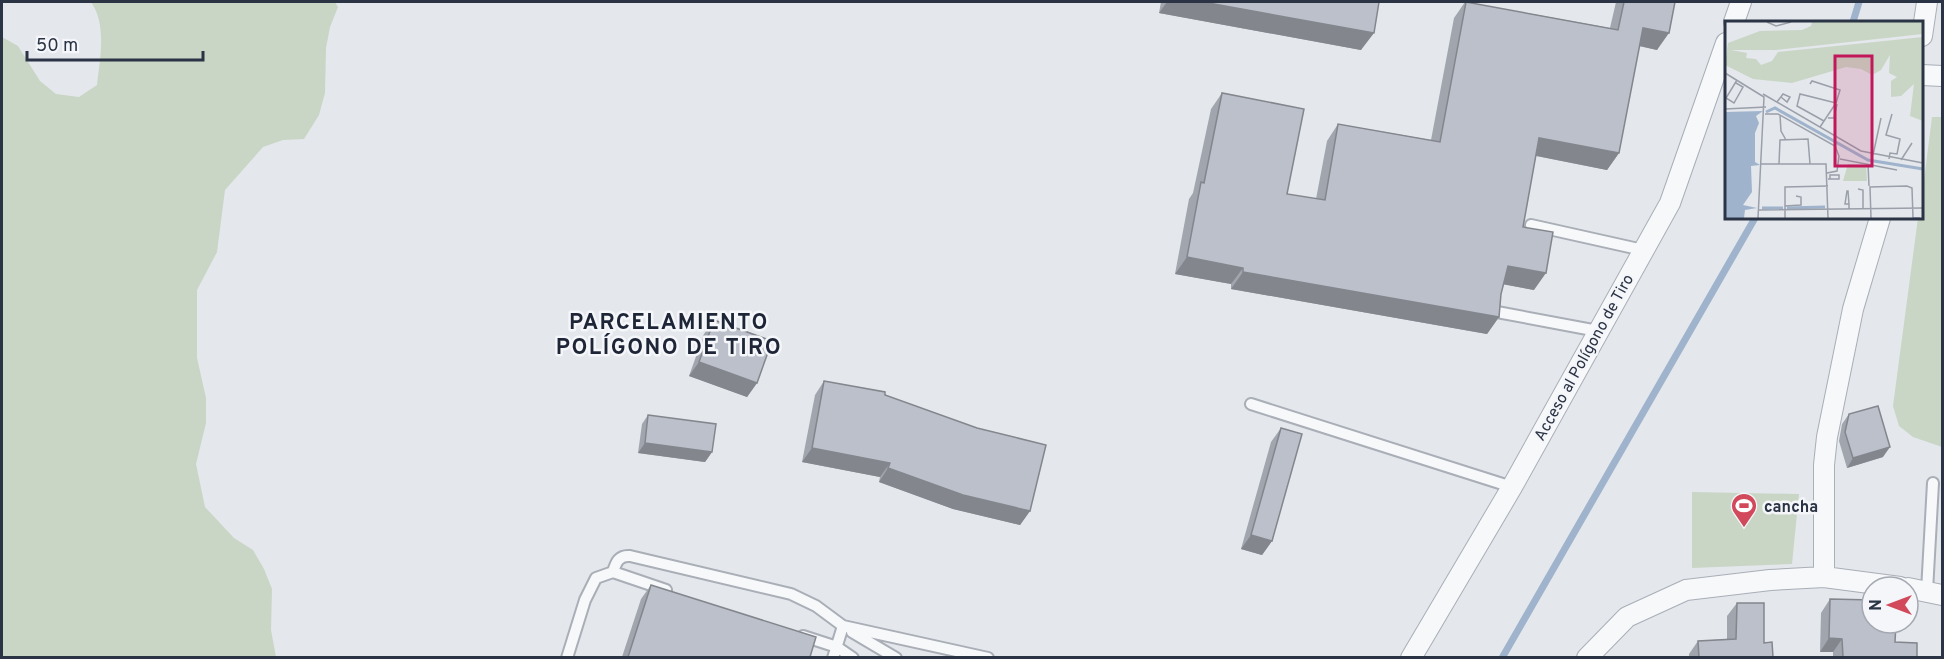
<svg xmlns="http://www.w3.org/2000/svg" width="1944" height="659" font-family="Overpass,sans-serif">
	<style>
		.green { fill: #c9d6c5 }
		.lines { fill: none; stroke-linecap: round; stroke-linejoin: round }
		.stream { stroke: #9fb4cc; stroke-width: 7 }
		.lane-casing { stroke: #a9aeb7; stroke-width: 14 }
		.street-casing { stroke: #a9aeb7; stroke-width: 22 }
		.lane { stroke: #f7f8fa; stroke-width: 10 }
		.street { stroke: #f7f8fa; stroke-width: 20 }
		.wall { fill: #a1a5ae }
		.shaded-wall { fill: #83868d }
		.building { fill: #bbc0ca; stroke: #83868d; stroke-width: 1.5 }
		.labels { text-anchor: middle; stroke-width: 5; stroke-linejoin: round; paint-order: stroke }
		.street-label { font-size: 16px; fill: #2b3445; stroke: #f4f6f9 }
		.poi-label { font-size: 16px; font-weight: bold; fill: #2b3445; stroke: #f4f6f9; text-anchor: start }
		.district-label { font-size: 22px; font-weight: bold; letter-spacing: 1.5px; fill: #1d2536; stroke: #f4f6f9 }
		.inset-river { fill: none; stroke: #9fb4cc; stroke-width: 3 }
		.inset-road { fill: none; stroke: #9a9fa9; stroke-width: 1.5 }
		.view { fill: #c2185b; fill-opacity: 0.15; stroke: #c2185b; stroke-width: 3 }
		.inset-edge { fill: none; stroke: #2b3445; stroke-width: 3 }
	</style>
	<rect width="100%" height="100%" fill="#e4e7ec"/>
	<!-- green -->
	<path class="green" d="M91 2H335L338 7 330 27 326 48 325 93 319 115 304 139 283 140 263 147 225 190 217 252 197 290V358L206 398V423L196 464 205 507 234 538 253 550 264 569 272 589 271 630 276 657H2V37L18 46 40 81 56 94 79 97 97 85C100 58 107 25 91 2Z
		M1932 117H1942V447L1913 437 1899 426 1893 406 1918 218H1922V196Z
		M1692 492 1799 494 1792 564 1692 568Z"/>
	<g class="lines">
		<!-- stream -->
		<path class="stream" d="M1853 22 1859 2
			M1502 658 1755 218"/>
		<defs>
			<path id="lane" d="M1531 225 1643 250
				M1497 312 1598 331
				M1251 404 1512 487
				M613 572C616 562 619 555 630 556L791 594 816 606 843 626 833 658
				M1927 591 1933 483
				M843 626 988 658
				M852 632 896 658
				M803 636 837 647 853 658
				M567 658 585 600 596 578 613 572 666 590"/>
			<path id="street" d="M1734 22 1741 2
				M1922 36 1927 2
				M1922 75 1942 76
				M1824 577V465L1827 437 1853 309 1880 218
				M1908 588 1942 595
				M1411 658 1512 487 1670 203 1726 43
				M1587 658 1627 617 1686 590 1770 580 1824 577 1900 587"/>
		</defs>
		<!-- lane casing -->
		<use href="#lane" class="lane-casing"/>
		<!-- street casing -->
		<use href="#street" class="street-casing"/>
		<!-- lane -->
		<use href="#lane" class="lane"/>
		<!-- street -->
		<use href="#street" class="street"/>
	</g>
	<!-- wall -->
	<path class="wall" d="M1161 2H1379L1361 50 1159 13Z
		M1465 2 1610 28 1616 2H1675L1657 50 1639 46 1619 153 1607 170 1536 156 1523 227 1534 290 1504 284 1501 294 1499 317 1487 334 1231 289V284L1175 274 1189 199 1193 193 1211 109 1222 93 1287 194 1316 199 1327 141 1338 124 1431 140 1454 18Z
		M714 320 757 383 747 397 689 376 704 334Z
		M824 381 885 395 1030 511 1020 525 953 509 879 482 880 477 802 462 815 395Z
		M1849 414 1883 457 1847 468 1839 441 1842 424Z
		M648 415 712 452 705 462 638 453 642 424Z
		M1281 428 1272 541 1262 555 1241 549 1271 442Z
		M651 585 810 657H622L641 599Z
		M1830 599 1895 642 1917 657H1833V652H1820L1821 613Z
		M1737 603 1773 657H1689V654L1698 641 1727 639V616Z"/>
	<!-- shaded-wall -->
	<path class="shaded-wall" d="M1167 2H1203L1374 33 1361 50 1159 13Z
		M1643 28 1669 33 1657 50 1631 44Z
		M1539 138 1619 153 1607 170 1527 154Z
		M1187 257 1243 268 1231 284 1175 274Z
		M1508 266 1546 273 1534 290 1496 283Z
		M1243 272 1499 317 1487 334 1231 289Z
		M699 362 757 383 747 397 689 376Z
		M645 443 712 452 705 462 638 453Z
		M1890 447 1883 457 1847 468 1853 458Z
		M812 448 890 463 880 477 802 462Z
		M888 468 1030 511 1020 525 953 509 879 482Z
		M1251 535 1272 541 1262 555 1241 549Z
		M1829 638 1842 639 1833 652H1820Z"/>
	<!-- building -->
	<path class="building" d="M1203 2H1379L1374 33Z
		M1466 2 1618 30 1624 2H1675L1669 33 1643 28 1619 153 1539 138 1523 227 1553 232 1546 273 1508 266 1501 294 1499 317 1243 272V268L1187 257 1201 182 1204 183 1222 93 1304 109 1287 194 1325 200 1338 124 1440 142Z
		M714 320 772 341 757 383 699 362Z
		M824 381 885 392V395L977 428 1046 445 1030 511 963 495 888 468 890 463 812 448Z
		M1878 406 1890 447 1853 458 1845 432 1849 414Z
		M648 415 716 424 712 452 645 443Z
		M1281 428 1302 434 1272 541 1251 535Z
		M651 585 816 637 810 657H628Z
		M1830 599 1872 600V623H1896L1895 642 1917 643V657H1843L1842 639 1829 638Z
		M1737 603H1764V643L1772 642 1773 657H1699L1698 641 1736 639Z"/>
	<!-- icons -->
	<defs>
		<symbol id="stadium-pin" viewBox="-11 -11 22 30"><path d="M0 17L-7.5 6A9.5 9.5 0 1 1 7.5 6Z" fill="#d1495b" stroke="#f4f6f9"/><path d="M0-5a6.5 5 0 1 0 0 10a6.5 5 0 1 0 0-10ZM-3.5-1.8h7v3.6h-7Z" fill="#fff"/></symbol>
	</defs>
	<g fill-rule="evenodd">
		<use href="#stadium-pin" x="1729" y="491" width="30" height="40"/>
	</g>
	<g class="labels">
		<!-- street labels -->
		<g class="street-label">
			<text transform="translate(1583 357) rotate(-61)" y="6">Acceso al Polígono de Tiro</text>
		</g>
		<!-- poi labels -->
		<g class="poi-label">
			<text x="1764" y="512">cancha</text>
		</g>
		<!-- district labels -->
		<g class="district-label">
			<text x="669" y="329">PARCELAMIENTO<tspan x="669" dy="25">POLÍGONO DE TIRO</tspan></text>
		</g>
	</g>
	<!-- overview -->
	<g transform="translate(1725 21)">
		<rect width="198" height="198" fill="#e4e7ec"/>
		<path d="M87 1H198V13L51 29H6L22 32 21 37 31 38 36 44 47 40 53 31 198 16V100L185 95 189 63 176 75 166 76V60L172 56 164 52 165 34 156 49 147 54 136 48 121 46 67 62 28 58 0 44 3 22 35 10 77 9 86 5ZM123 143 141 144 142 160H118Z" fill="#c9d6c5"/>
		<path d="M38 90 31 95 34 102 30 112V141L35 144 26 145 27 171 18 184 32 187 20 189 19 197H0V91Z" fill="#9fb4cc"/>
		<path class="inset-river" d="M41 91 50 87 143 139 198 148M37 187H58M62 187 100 186"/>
		<path class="inset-road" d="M42 1 51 5 66 1M0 52 39 76 33 197M11 62 18 66 9 82 1 77 12 59M85 63 87 60 115 69 111 82M38 73 136 130 198 142M52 81 58 73 65 76 62 81 56 76M0 88 41 86M40 93H53L110 125 114 135 112 150 102 152M55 94 56 110 61 119M103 97H109L112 83M99 100 72 85 75 73 111 82M95 106 111 82M148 134 156 97M115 138 172 149M164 138 165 132 172 133 175 118 161 114 167 93M176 139 187 122M36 143H101L103 197M54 143 55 119 83 118 85 143M143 143 144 165M103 158H114V154H105V158M133 168 138 169V188M124 183H120L122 170H123L124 183V188M60 185 76 184V176L71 175M33 189 198 187M60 197V166L103 165M146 197 145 166 182 165 187 167 188 197H195"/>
		<path class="view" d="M110 35H147V145H110Z"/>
		<rect width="198" height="198" class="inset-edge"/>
	</g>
	<!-- border -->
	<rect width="1944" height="659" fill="none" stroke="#2b3445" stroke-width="6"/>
	<!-- north arrow -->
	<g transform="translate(1890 605) rotate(270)"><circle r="28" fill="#f4f6f9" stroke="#a4a8b1" stroke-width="1.5"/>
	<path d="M0-4.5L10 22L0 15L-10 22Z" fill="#d1495b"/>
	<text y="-9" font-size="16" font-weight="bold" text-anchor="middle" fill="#2b3445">N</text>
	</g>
	<!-- scale -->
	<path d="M27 51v9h176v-9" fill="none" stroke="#2b3445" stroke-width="3"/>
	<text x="36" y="51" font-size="18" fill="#2b3445" stroke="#f4f6f9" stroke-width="4.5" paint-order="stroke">50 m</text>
</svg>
